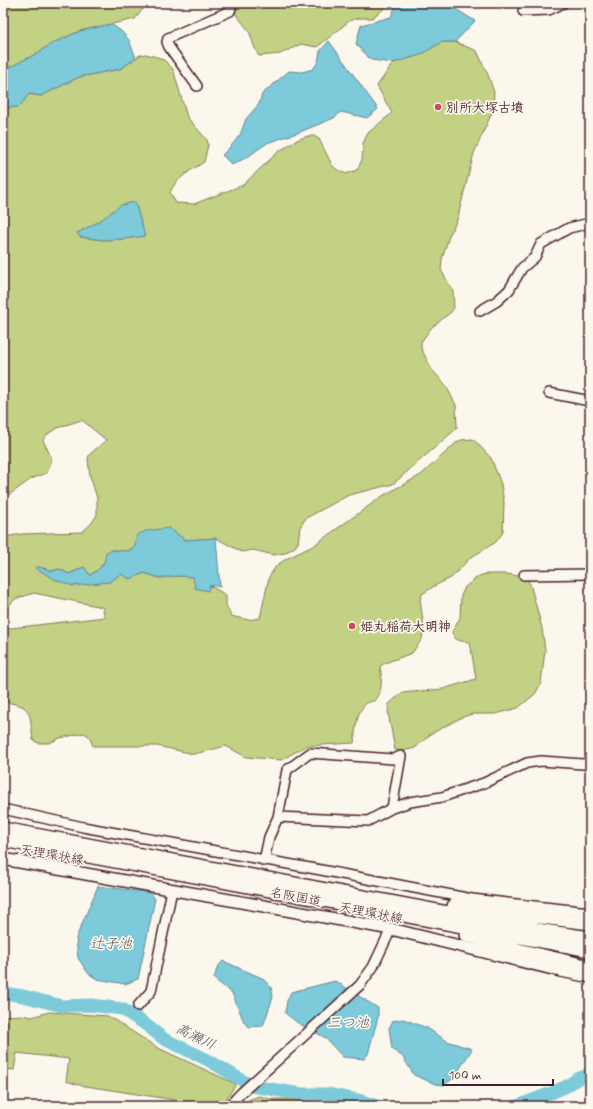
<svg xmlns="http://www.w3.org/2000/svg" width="593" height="1109" font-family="Mynerve,'Klee One',sans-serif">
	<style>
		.green { fill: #c3d184; stroke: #867858; fill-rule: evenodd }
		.water { fill: #7ccada; stroke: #688694 }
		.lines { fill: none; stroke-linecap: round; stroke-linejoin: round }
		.river { stroke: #7ccada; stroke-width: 13 }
		.minor-tunnel { stroke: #d8ccc5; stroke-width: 9; stroke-dasharray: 9 4.5; stroke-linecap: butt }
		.minor-casing { stroke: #4a1f2b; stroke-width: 12 }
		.major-casing { stroke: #4a1f2b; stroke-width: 14 }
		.highway-casing { stroke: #4a1f2b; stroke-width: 16 }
		.minor { stroke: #fbf7ec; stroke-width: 9 }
		.major { stroke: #fbf7ec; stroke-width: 11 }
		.highway { stroke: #fbf7ec; stroke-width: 13 }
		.poi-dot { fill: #d1495b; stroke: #fbf7ec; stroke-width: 1.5 }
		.labels { text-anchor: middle; stroke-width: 3.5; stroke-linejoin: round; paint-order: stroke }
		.poi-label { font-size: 13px; font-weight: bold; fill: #4a1f2b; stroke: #fbf7ec; text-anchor: start }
		.street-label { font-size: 13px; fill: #4a1f2b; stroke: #fbf7ec }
		.water-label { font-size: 14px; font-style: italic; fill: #595260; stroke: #fbf7ec }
	</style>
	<rect width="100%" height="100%" fill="#fbf7ec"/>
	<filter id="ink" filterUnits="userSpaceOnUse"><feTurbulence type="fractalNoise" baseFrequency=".025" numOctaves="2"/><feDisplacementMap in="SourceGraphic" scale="8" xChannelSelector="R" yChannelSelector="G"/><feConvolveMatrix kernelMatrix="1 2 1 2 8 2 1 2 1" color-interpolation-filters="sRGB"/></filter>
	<g filter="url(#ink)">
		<!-- green -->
		<path class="green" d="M3 3H148L135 19 80 31 53 43 34 55 3 71Z
			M234 3H388L385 8 372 18H359L349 21 336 32 317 47 301 44 280 54 259 56C253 48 253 38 248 30 242 20 232 15 234 3Z
			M442 42H455L477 51 488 75 494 92 493 110 474 153 457 220 449 236 442 259 441 270 453 291 454 308 451 312 431 328 421 342V348L432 370 445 384 456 405 457 428 393 484 349 495 306 518 300 527 298 543 295 547 285 553 274 555 253 550 242 552 216 538 185 540 169 528 135 546 128 551 113 550 99 569 90 575 84 567 69 574 59 569 52 571 39 567 36 568 56 580 109 582 121 574 130 579 144 573 160 578 177 576 193 577 209 585 226 595V605L231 616 248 620 260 618 269 577 276 566 286 559 313 546 384 495 421 475 456 443 461 440 473 439 491 458 501 484 504 502 503 532 496 542 470 558 451 578 436 585 422 594 420 600 424 628 422 639 412 653 385 663 380 666C382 677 383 692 375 701 356 701 356 728 354 743L306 746 281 760 246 757 226 746 194 754 157 746H93L89 736 84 733 60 738 49 743H38L33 740C29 713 34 705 3 702V629L105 617 102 607 34 593 15 599 3 612V542L5 538 10 536 22 534 82 532 91 524 97 515V498L90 476 88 460 89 455 106 440 82 420C70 424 49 428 43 440L51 457V463L47 473 31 479 9 495 3 481V108L19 107 29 94 41 96 79 77 120 69 140 55 146 54 160 58 165 61 173 69 187 117 207 140 208 145 204 162C192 170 175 178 170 193L176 203 194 204 243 185 278 152 297 140 308 136H314L319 139 332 165 336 169 346 174 357 170 362 160 363 143 368 133 392 113 377 86 393 63 420 55ZM135 202 144 236 124 239 103 240 80 237 78 233Z
			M486 574C497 574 513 573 524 578 528 579 530 583 531 587L542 628 545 650 541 683 535 694 518 708 496 714H473L462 717 431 734 415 748 403 751 395 750 388 712 389 704 402 693 443 689 476 679 470 642C461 641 455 642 452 632L460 618 461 596 465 587 479 576Z
			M49 1012 108 1016 158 1048 236 1084 222 1106H207V1105L79 1085 66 1081 69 1059 17 1053 14 1070 3 1069V1016L22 1015 32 1017Z
			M259 1096 271 1099H296L313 1103 335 1102 343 1106H246L248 1100Z"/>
		<!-- water -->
		<path class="water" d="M397 3H446L475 21 455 42H442L420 55 393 63 371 60 356 44 361 25 391 17Z
			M111 24 121 31 129 40 136 58 120 69 79 77 41 96 29 94 19 107 3 108V71L4 70 34 55 53 43 80 31Z
			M329 41 378 109 367 118 341 112 334 118 300 132 267 143 249 156 232 165 222 155 231 146 240 135 246 119 259 104 262 94 289 71 302 72 313 69 318 62 320 51Z
			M135 202 145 236 124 239 103 240 80 237 77 233 98 222 121 205Z
			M169 528 185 540 216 538 220 587 210 585 208 591 195 588 193 577 177 576 160 578 144 573 130 579 121 574 109 582 73 586 56 580 35 568 39 567 52 571 59 569 69 574 84 567 90 575C101 568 105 565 106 552L113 550 128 551 135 546 137 535 146 531Z
			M98 886 151 893 155 899 138 979 125 984 97 979 88 973 78 958 76 938Z
			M223 961 262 978 271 987 273 997 263 1026 248 1027 244 1022 232 993 214 979 217 968Z
			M335 981 378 1008V1017L368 1054 364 1059 343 1057 324 1037 298 1023 285 1013 287 1001 291 992Z
			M403 1019 427 1028 447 1041 472 1049 454 1078 444 1085 435 1084 414 1075 403 1057 392 1049 389 1028 393 1021Z"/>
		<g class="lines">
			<!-- river -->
			<path class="river" d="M3 993 23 996 62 1006 91 1005 122 1009 145 1024 164 1039 208 1060 252 1086 301 1094H328L358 1100 377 1106
				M517 1106 551 1093 567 1086 577 1079 590 1074"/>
			<!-- minor-tunnel -->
			<path class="minor-tunnel" d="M253 904 264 861"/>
			<defs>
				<path id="minor" d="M523 11 549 10 563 3
					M197 86 169 47 167 42 168 38 230 11 231 8V3
					M480 311 497 301 509 290 522 268 535 257 541 244 569 228 590 223
					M549 393 590 401
					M524 575 590 574
					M3 809 83 827 321 870 472 899 590 912
					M278 817 368 821 392 808 410 802 442 797 484 783 527 763 541 761 583 764 590 762
					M264 861 269 837 278 817 287 770 310 753 393 759 401 756 392 808
					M138 1006 151 991 172 890
					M229 1106 240 1094 360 985 373 967 391 929"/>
				<path id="major" d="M3 859 391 929 561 971 590 977"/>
				<path id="highway" d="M3 829 543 931 590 938
					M3 840 590 950
					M454 906 590 923
					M466 935 518 950 590 967"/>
			</defs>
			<!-- minor casing -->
			<use href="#minor" class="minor-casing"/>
			<!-- major casing -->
			<use href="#major" class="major-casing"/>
			<!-- highway casing -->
			<use href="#highway" class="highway-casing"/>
			<!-- minor -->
			<use href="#minor" class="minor"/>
			<!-- major -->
			<use href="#major" class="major"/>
			<!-- highway -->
			<use href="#highway" class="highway"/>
		</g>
	</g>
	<!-- markers -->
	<g class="poi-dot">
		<circle cx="438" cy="107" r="4"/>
		<circle cx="352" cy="626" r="4"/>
	</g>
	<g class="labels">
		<!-- poi labels -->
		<g class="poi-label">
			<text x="446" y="112">別所大塚古墳</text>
			<text x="360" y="631">姫丸稲荷大明神</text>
		</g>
		<!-- street labels -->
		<g class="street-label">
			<text transform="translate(52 854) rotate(10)" y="5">天理環状線</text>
			<text transform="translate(296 896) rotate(11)" y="5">名阪国道</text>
			<text transform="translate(371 912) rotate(11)" y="5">天理環状線</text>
		</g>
		<!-- water labels -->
		<g class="water-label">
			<text x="111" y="948">辻子池</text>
			<text x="348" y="1027">三つ池</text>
			<text transform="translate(196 1036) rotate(26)" y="5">高瀬川</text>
		</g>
	</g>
	<!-- margin -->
	<rect width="593" height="1109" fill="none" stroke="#fbf7ec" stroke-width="16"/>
	<rect x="8" y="8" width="577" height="1093" fill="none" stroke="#4a1f2b" stroke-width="1.5" filter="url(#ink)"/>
	<!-- scale -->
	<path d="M443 1079v6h110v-6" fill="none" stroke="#4a1f2b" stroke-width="2"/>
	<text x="449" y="1079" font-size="12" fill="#4a1f2b" stroke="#fbf7ec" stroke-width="3" paint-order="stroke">100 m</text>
</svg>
